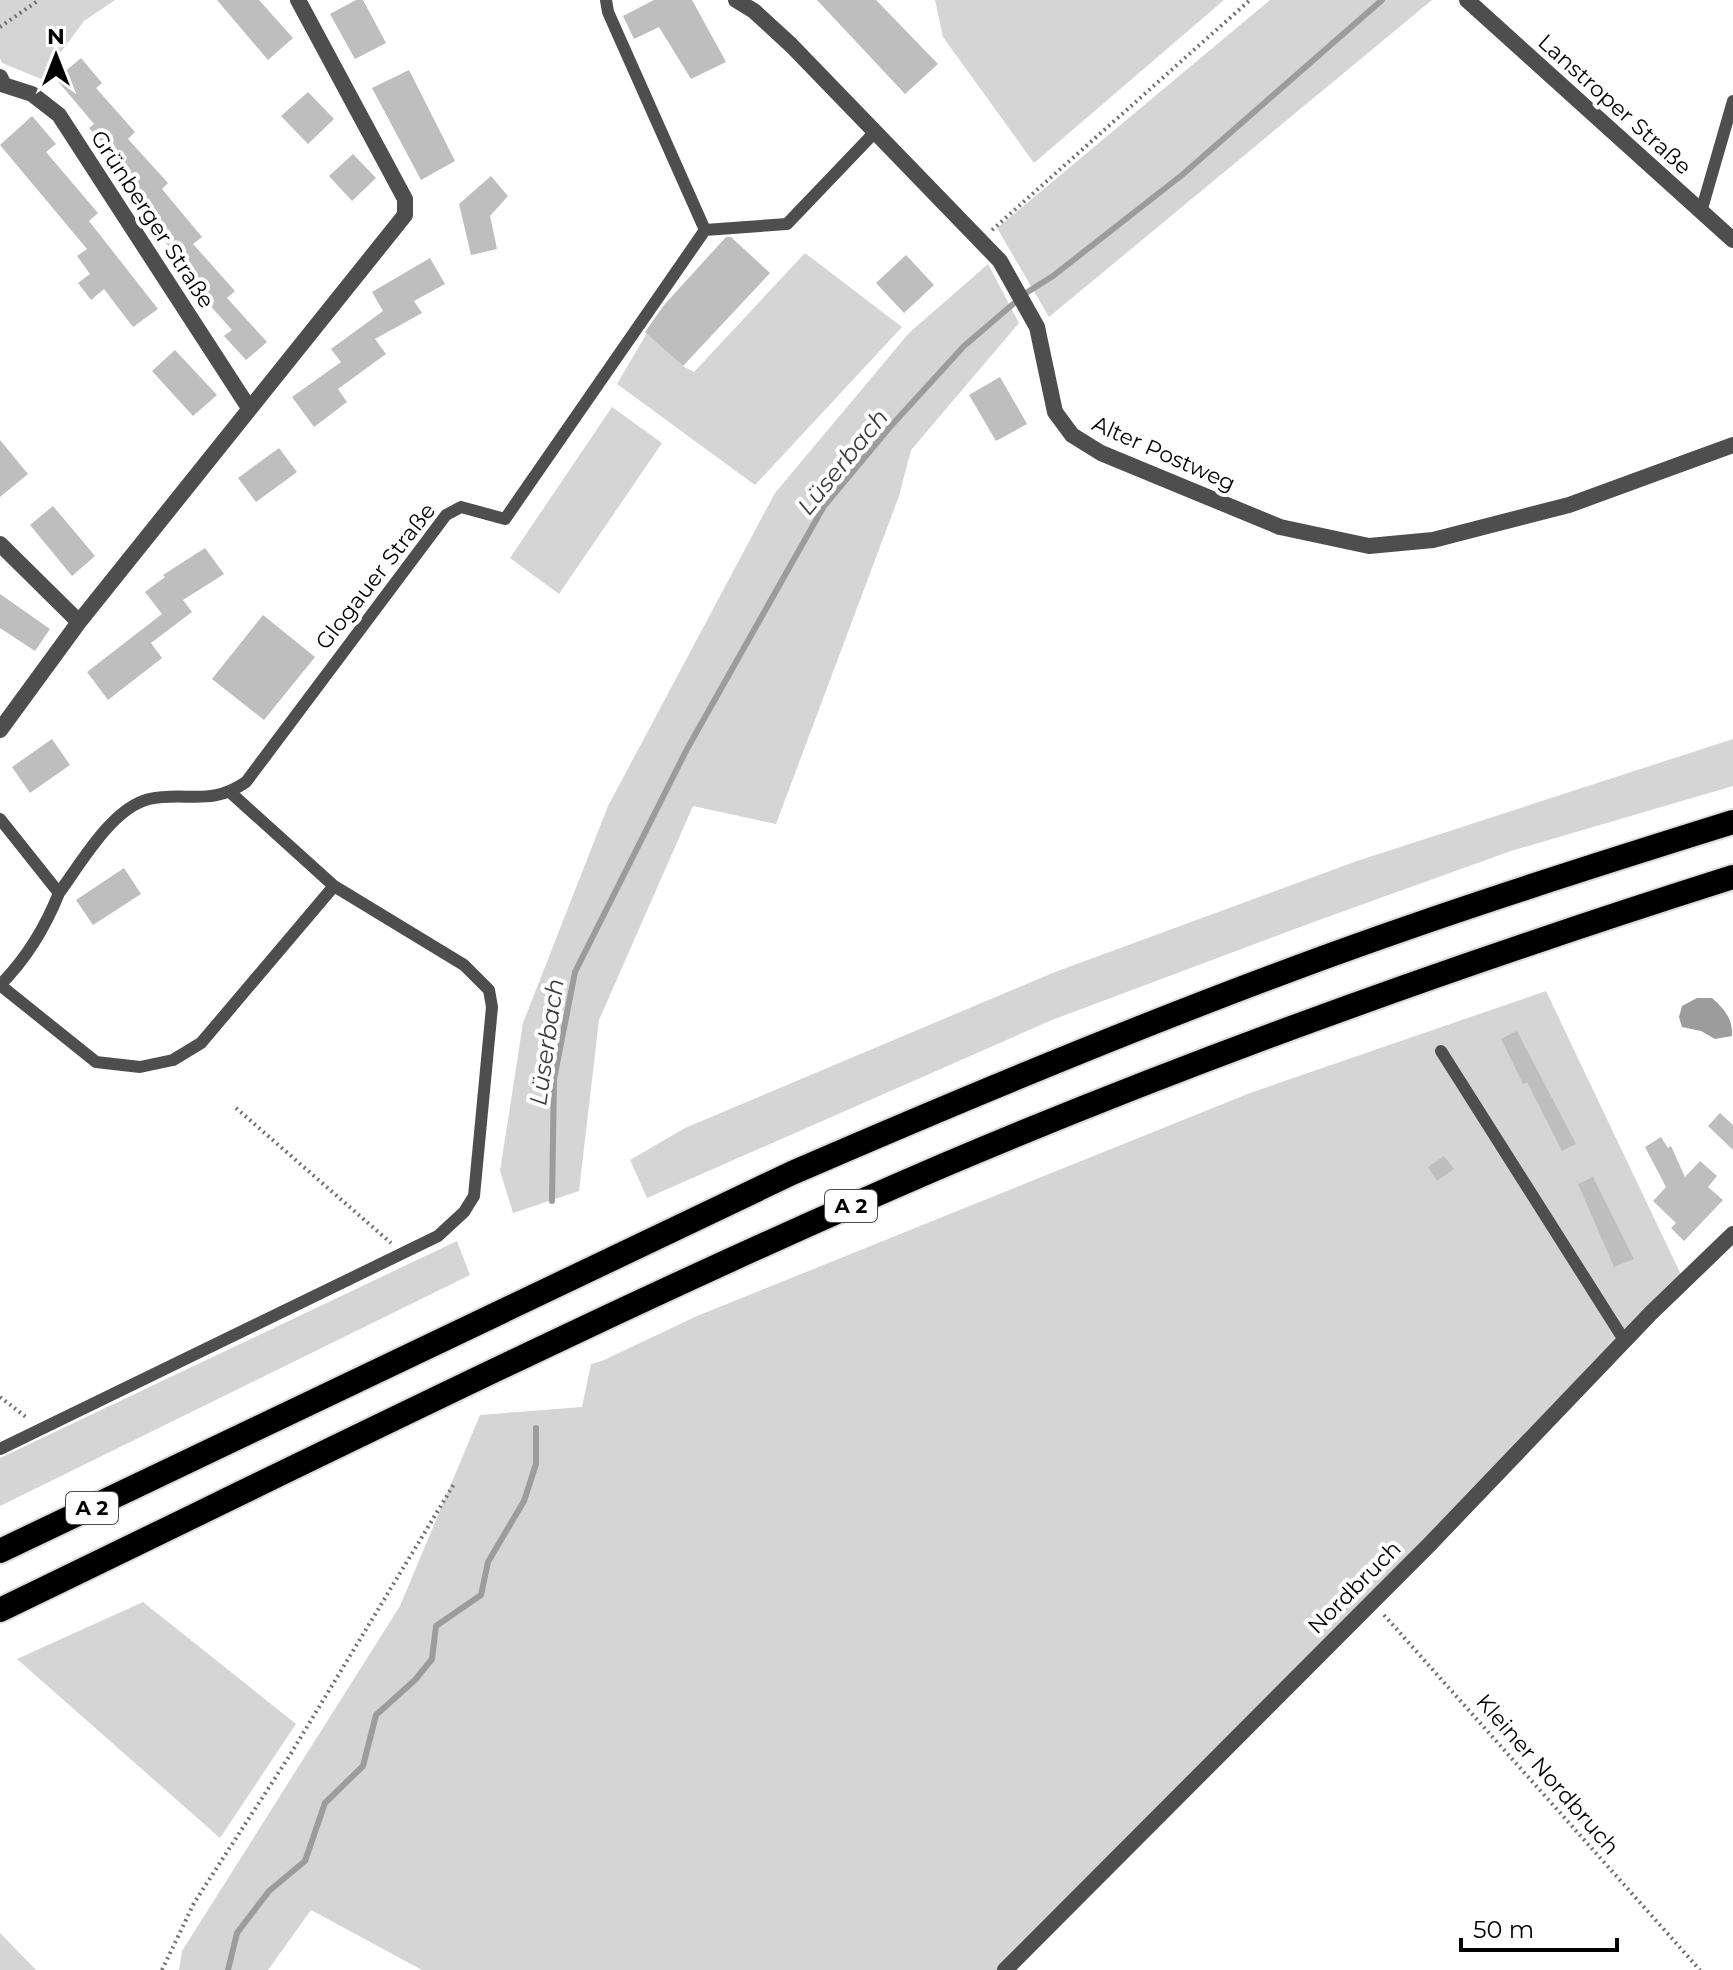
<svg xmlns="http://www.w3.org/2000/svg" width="1733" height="1970" font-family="Montserrat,sans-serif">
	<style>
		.green { fill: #d5d5d5 }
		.water { fill: #9c9c9c }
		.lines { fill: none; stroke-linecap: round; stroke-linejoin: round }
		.stream { stroke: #9c9c9c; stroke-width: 6 }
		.building { fill: #bebebe }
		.motorway-casing { stroke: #dbdbdb; stroke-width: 28 }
		.path { stroke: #707070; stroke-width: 4; stroke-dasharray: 2 4; stroke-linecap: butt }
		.service { stroke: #4e4e4e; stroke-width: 12 }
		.minor { stroke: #4e4e4e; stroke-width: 16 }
		.motorway { stroke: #000; stroke-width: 24 }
		.labels { text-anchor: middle; stroke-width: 8; stroke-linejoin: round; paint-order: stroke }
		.shield { fill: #fff; stroke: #4c4c4c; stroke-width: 2 }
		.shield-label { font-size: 20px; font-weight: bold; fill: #000 }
		.street-label { font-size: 22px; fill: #000; stroke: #fff }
		.water-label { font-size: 24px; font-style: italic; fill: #3d3d3d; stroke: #fff }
	</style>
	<rect width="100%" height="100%" fill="#fff"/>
	<!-- green -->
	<path class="green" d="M0 0H115L84 21 41 79 2 63 0 58Z
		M935 0H1224L1034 163 943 37Z
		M1270 0H1432L1049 317 997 228Z
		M805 253 902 327 755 485 617 384 647 333 683 366 694 372Z
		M988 264 1019 323 911 450 899 496 776 824 693 806 599 1020 579 1191 513 1213 500 1171 523 1023 608 806 775 493 909 333Z
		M612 407 662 443 559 594 510 558Z
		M1733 739V786L1511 851 1319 920 1052 1020 647 1198 630 1160 685 1128 1055 972 1357 861Z
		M1546 991 1684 1281 1005 1970H422L311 1910 268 1970H179L182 1951 400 1606 480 1415 582 1407 591 1364 602 1361 697 1316 1250 1093Z
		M457 1241 470 1275 0 1506V1458Z
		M143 1602 296 1724 220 1838 17 1659Z
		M0 1933 36 1970H0Z"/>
	<!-- water -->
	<path class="water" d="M1697 998H1712C1724 1009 1733 1018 1732 1036L1715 1039 1701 1031 1682 1027 1679 1017 1682 1006Z"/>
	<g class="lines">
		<!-- stream -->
		<path class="stream" d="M552 1201 554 1079 575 972 687 749 824 506 890 427 964 346 1026 293 1053 276 1182 175 1382 0
			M228 1970 237 1933 269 1891 305 1861 325 1803 363 1766 376 1715 415 1680 432 1659 436 1626 481 1595 488 1562 524 1501 536 1464V1428"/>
	</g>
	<!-- building -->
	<path class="building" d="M217 0H259L293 38 268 60Z
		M356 0H363L386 43 355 59 330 14Z
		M654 0H692L726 62 691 79 659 27 634 39 623 16Z
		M817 0H876L938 64 905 94Z
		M81 58 102 83 96 88 135 132 128 139 168 183 162 189 202 237 193 244 235 291 227 298 267 342 246 360 224 336 232 330 191 284 196 279 157 232 164 226 123 181 130 174 89 128 94 124 56 79Z
		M409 70 455 161 421 180 372 88Z
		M308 92 334 119 308 144 281 116Z
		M32 116 56 144 46 152 98 213 89 221 158 309 133 327 104 289 91 300 78 283 90 274 77 256 87 249 0 145Z
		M353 154 376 178 352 201 329 176Z
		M491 176 508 196 490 216 497 249 471 255 459 204Z
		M726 237H731L770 273 683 366 645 332 664 305Z
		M906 255 934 285 904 313 876 283Z
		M430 258 445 284 414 301 422 313 375 339 386 354 338 389 347 402 314 427 292 397 341 362 331 349 383 311 372 292Z
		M175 350 217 395 193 416 152 371Z
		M1000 377 1027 424 996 441 969 395Z
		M0 440 28 474 0 497Z
		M279 448 297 472 256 502 238 478Z
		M53 506 95 556 72 576 30 525Z
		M205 548 224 574 183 600 192 612 151 643 162 658 108 700 87 672 162 614 145 592 165 577 163 575Z
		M0 594 50 629 35 651 0 628Z
		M263 615 315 657 264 720 212 679Z
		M52 739 70 765 30 793 12 767Z
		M124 868 141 894 93 925 76 900Z
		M1517 1031 1576 1144 1562 1151 1527 1082 1523 1084 1501 1039Z
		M1720 1113 1733 1125V1150L1708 1126Z
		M1661 1137 1668 1148 1671 1146 1685 1177 1700 1161 1717 1176 1708 1187 1723 1200 1684 1241 1671 1228 1676 1223 1653 1201 1666 1187 1645 1147Z
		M1444 1156 1454 1169 1437 1181 1428 1167Z
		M1593 1177 1634 1259 1614 1267 1578 1184Z"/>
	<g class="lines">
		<defs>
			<path id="motorway" d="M0 1551 792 1173C951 1104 1111 1037 1274 976 1425 919 1579 870 1733 822
				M0 1610C313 1459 623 1303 942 1166 1201 1056 1465 962 1733 877"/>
		</defs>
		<!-- motorway casing -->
		<use href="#motorway" class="motorway-casing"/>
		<!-- path -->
		<path class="path" d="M0 27 39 0
			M992 230 1250 0
			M236 1108 391 1243
			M0 1397 26 1417
			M1384 1615 1700 1970
			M162 1970 194 1903 290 1755 454 1484"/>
		<!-- service -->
		<path class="service" d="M606 0 608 12 705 230
			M1701 212 1733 101
			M0 819 59 893C81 863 112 808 149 799 187 791 210 807 246 782L446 515 461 507 505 519 705 230 787 224 875 132
			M0 985 96 1062 140 1067 173 1060 201 1043 334 886
			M0 985C27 958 45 928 59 893
			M1441 1051 1624 1340
			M0 1449 438 1236 464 1212 474 1196 492 1007 489 990 464 965 334 886 231 793"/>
		<!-- minor -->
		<path class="minor" d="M736 0 754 11 791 45 1000 261 1037 327 1055 412 1072 435 1101 453 1280 527 1369 546 1433 540 1569 505 1733 445
			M1467 0 1733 240
			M0 77 4 85 32 94 59 115 249 408
			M0 544 79 622
			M0 730 79 622 405 215V199L298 0
			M1005 1970 1429 1545 1651 1313 1733 1234"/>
		<!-- motorway -->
		<use href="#motorway" class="motorway"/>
	</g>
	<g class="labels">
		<!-- shield labels -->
		<g class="shield">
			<rect x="825" y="1190" width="52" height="32" rx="6"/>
			<rect x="66" y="1492" width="52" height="32" rx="6"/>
		</g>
		<g class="shield-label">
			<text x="851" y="1213">A 2</text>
			<text x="92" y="1515">A 2</text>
		</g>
		<!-- street labels -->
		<g class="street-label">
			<text transform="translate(1615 104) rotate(42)" y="8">Lanstroper Straße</text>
			<text transform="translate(153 219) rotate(57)" y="8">Grünberger Straße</text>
			<text transform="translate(1164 453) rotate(24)" y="8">Alter Postweg</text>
			<text transform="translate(375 576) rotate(-52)" y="8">Glogauer Straße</text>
			<text transform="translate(1354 1587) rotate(-45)" y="8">Nordbruch</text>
			<text transform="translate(1548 1774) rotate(49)" y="8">Kleiner Nordbruch</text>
		</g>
		<!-- water labels -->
		<g class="water-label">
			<text transform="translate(843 462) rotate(-51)" y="8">Lüserbach</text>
			<text transform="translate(547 1042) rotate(-82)" y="8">Lüserbach</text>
		</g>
	</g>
	<!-- north arrow -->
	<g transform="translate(56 56)" stroke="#ffffff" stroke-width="6" paint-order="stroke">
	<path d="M0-6L14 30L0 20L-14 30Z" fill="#000000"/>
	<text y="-12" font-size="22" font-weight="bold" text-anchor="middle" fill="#000000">N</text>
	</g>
	<!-- scale -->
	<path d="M1461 1938v12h156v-12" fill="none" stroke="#000000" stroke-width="4"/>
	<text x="1473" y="1938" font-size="24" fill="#000000" stroke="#ffffff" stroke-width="6" paint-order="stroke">50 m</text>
</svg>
